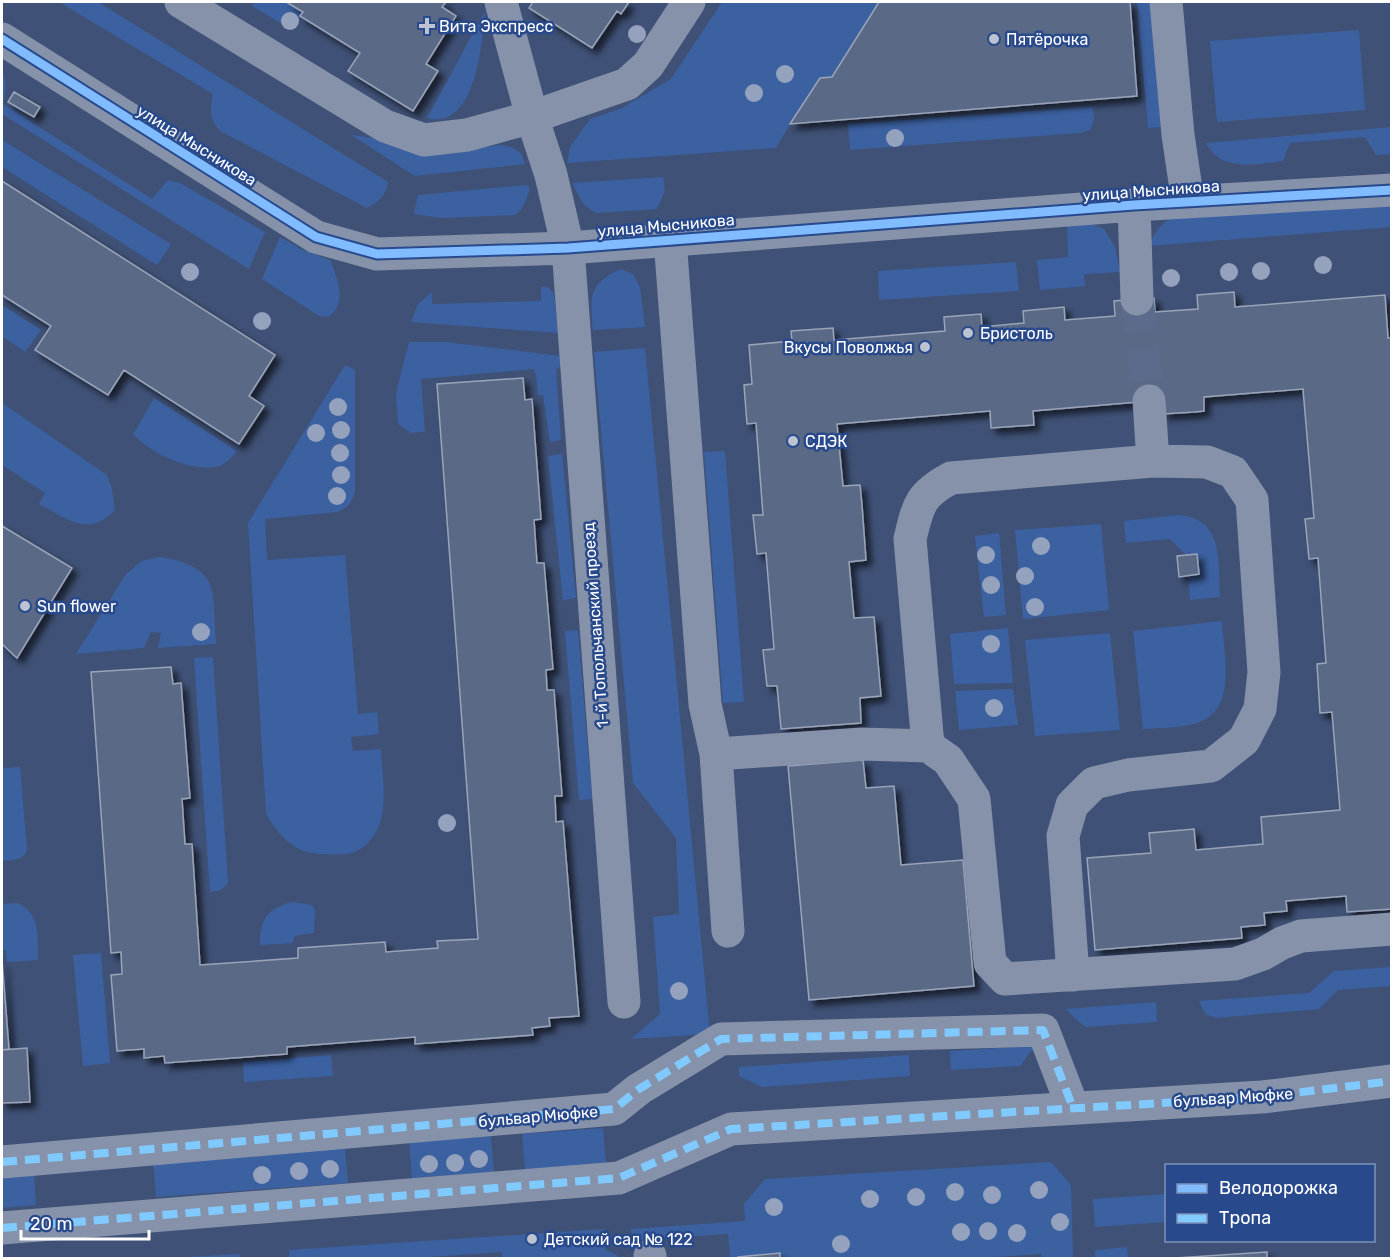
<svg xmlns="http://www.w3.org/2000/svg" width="1393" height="1260" font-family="Rubik,sans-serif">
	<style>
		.green { fill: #3c61a1 }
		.building { fill: #5a6985; stroke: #9aa4b9; stroke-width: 1.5; filter: url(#shadow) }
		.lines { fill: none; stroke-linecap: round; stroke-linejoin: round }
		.minor-tunnel { stroke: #5c6b8b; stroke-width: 33; stroke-dasharray: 33 16; stroke-linecap: butt }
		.minor { stroke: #8692a9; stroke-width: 33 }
		.quiet { stroke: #80caff; stroke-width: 8; stroke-dasharray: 15 8; stroke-linecap: butt }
		.cycleway-casing { stroke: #284a8c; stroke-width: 13 }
		.cycleway { stroke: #80bcff; stroke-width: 9 }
		.tree { fill: #95a2be }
		.poi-dot { fill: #bcc2cf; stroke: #284a8c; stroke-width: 2 }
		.labels { text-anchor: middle; stroke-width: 5; stroke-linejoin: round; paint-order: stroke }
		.poi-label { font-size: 16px; fill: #fff; stroke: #284a8c; text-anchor: start }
		.street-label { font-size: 16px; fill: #fff; stroke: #284a8c }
	</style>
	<defs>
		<filter id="shadow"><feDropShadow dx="5.5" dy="5.5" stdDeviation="3" flood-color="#0009"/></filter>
	</defs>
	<rect width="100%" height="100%" fill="#3f5176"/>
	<!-- green -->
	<path class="green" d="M59 2H98L388 182C386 196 379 201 367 208L220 131C209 118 210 110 213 94Z
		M254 2H286L303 12 292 30 252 6Z
		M722 2H879L832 77 820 78 790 124 776 148 567 163 570 147 590 119 622 108 671 79Z
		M1137 2H1154L1161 127 1148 128Z
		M485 11C482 43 476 131 427 118Z
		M1359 30 1365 110 1217 122 1210 41Z
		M2 72C8 82 5 93 3 104L152 199 168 180 180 183 265 232 249 269 2 114Z
		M1093 107 1094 121 1090 130 1080 133 850 150 848 124Z
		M1391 127V154L1376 155 1365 137 1290 143 1283 161C1256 164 1222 173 1206 143Z
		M351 135 468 150 498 145 511 147 521 153 525 164 415 176Z
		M2 140 171 244 157 265 2 167Z
		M663 177 665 191 657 209 596 213 584 205 572 183Z
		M527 185 530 189C526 199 524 209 515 215L441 218 414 214 418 195Z
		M1391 199V227L1149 246C1156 228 1164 221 1181 213Z
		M1090 223 1104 229 1115 247 1120 272 1084 274 1085 286 1040 290 1037 260 1068 257 1067 224Z
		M280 237 301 249 330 260C338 279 348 304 328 317L319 316 262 279Z
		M1016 262 1019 291 879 300 878 271Z
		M621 269 633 274 640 287 645 327 593 330C590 297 588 284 621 269Z
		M541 287H548L554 294 558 333 411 322 418 304 432 292V304L541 301Z
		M2 305 41 330 25 352 2 336Z
		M409 342H446L560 356 562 366 556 370 561 440 550 442 543 395H538L536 374 533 369 421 379 425 432 411 433 398 424 396 393Z
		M645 348 710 1034 631 1039 660 1014 653 917 679 914 676 838 633 783 594 352Z
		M345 365 355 370V490C353 502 348 507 338 512L265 519 267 560 345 555 358 714 377 712 379 734 351 737 353 751 381 749C382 776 389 807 376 832 372 840 362 850 352 853 341 856 312 855 301 850 286 843 274 828 266 814L248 523Z
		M154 398 237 451C232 457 227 463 219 466 203 472 170 461 156 452 148 448 141 441 133 435Z
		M2 403 107 475 112 489 115 510C88 538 67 519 39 504L45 493 2 465Z
		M725 451 744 702 723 703 704 452Z
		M562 454 576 598 563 600 548 456Z
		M1178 515C1225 519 1218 562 1220 597L1190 600 1186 555 1170 539 1126 543 1124 521Z
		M1101 524 1109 610 1023 619 1015 530Z
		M999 533 1006 615 984 617 975 536Z
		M159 557C176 559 200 565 209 582 215 592 215 631 216 644L158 648 161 633 151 632 144 648 76 654 126 574 142 561Z
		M1222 621C1224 657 1239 716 1190 725 1175 728 1159 728 1143 729L1133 631Z
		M1008 628 1013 683 954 684 950 634Z
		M578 630 592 799 579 800 565 631Z
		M1110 633 1120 730 1035 736 1025 640Z
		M213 657 228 883C224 890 219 891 210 892L194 658Z
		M1013 689 1018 725 959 730 955 691Z
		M20 767 27 850C24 861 11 860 2 861V768Z
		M292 902 312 905 315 910 314 933 294 936 293 943 260 945C260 919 267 909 292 902Z
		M18 903C42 916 37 936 38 960L7 962 6 950H2V904Z
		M101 953 110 1063 83 1066 73 955Z
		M1391 967V986L1338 990 1319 1009 1216 1018 1205 1014 1199 1001 1309 993 1334 971Z
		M1156 1002 1157 1022 1085 1027 1065 1009Z
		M1035 1046 1020 1066 951 1070 950 1051Z
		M331 1055 333 1076 244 1082 243 1062Z
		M909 1055 910 1076 762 1087 739 1076V1067Z
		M603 1128 606 1164 525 1170 522 1134Z
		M491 1136 494 1172 412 1178 409 1142Z
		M345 1148 348 1183 156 1197 153 1162Z
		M1051 1162 1071 1185 1073 1258H1043L1041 1254 977 1258H730L728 1234 633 1240 631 1229 745 1221 744 1204 765 1179Z
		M34 1172 36 1205 2 1208V1174Z
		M1166 1194V1222L1095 1227 1093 1199Z
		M604 1229 605 1249 618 1256V1258H502V1252L416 1258H289V1250Z
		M1127 1247 1128 1258H1095V1250Z
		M240 1254V1258H168Z"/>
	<!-- building -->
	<path class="building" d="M286 2H446L442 7 456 16 426 64 438 71 413 111 348 71 360 53 300 16 303 12Z
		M533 2H629L621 14 617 11 592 48 529 8Z
		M879 2H1130L1137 96 790 124 820 78 832 77Z
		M14 92 40 107 34 117 8 102Z
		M2 181 275 355 249 396 264 406 239 444 124 370 108 395 35 350 51 326 2 295Z
		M1234 292 1235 307 1385 295 1388 338H1392V909L1347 912 1346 896 1286 901 1287 911 1264 913 1265 925 1241 927 1242 938 1095 950 1087 858 1151 853 1149 833 1194 829 1196 850 1263 844 1261 817 1340 810 1332 712 1320 713 1317 664 1326 663 1318 558 1309 559 1305 519 1314 518 1303 389 1204 397V411L1195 412 1163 414 1162 400 1033 411 1034 425 991 428 990 411 837 424 843 486 860 485 862 505 866 560 849 562 854 618 874 617 881 696 860 698 861 723 781 729 777 686H767L763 650 774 649 766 553 757 554 753 515H763L756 423 747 424 744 385 752 384 749 345 792 341 791 331 833 328 834 340 945 331 944 317 981 314 982 327 1024 323 1023 311 1064 307 1065 320 1115 316 1114 301 1137 299 1154 298 1155 312 1198 309 1197 295Z
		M523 378 525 400 532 399 541 519 534 520 537 563H544L553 669 546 670 547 690H554L562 796H555L556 822 563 821 579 1016 549 1018 550 1026 532 1028 533 1035 415 1044V1037L287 1047V1054L165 1063 164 1056 144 1058V1049L117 1051 111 975 122 974 121 952 111 953 91 672 171 667 173 684 181 683 190 798 182 799 185 844H192L200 965 298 958V948L385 942 386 952 438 948 437 941 478 939 437 384Z
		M2 526 72 568 17 658 2 644Z
		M1197 554 1199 574 1179 577 1177 556Z
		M863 760 866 788 894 786 901 865 963 860 974 986 809 1000 788 766Z
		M2 960 9 1049 2 1050Z
		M27 1048 30 1102 2 1103V1050Z
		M1267 1252V1258H1175Z
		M780 1253V1258H738V1257Z"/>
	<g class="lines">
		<!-- minor-tunnel -->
		<path class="minor-tunnel" d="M1137 299 1149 401"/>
		<!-- minor -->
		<path class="minor" d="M181 2 385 126 424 140 467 135 532 117 627 84 648 65 689 2
			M501 2 532 117 551 175 568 248 624 1002
			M1166 2 1178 135 1188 202
			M2 39 316 237 377 254 568 248 1134 205 1392 190
			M1134 205 1137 299
			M670 239 705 704 716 754 862 744 928 746 948 760 974 799 990 963 1005 979 1235 964 1263 954 1282 943 1301 936 1392 929
			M1149 401 1153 461
			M928 746 910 539C918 506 919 495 951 478L1153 461 1207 462 1233 472 1252 500 1264 672 1260 709 1244 740 1211 766 1128 775 1094 783 1072 805 1063 836 1073 975
			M716 754 728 931
			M2 1162 614 1109 639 1089 721 1039 1043 1030 1073 1108
			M2 1228 619 1178 731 1129 1262 1097 1392 1081
			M650 1256V1258"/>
		<!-- quiet -->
		<path class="quiet" d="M2 1162 614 1109 639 1089 721 1039 1043 1030 1073 1108
			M2 1228 619 1178 731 1129 1262 1097 1392 1081"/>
		<defs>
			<path id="cycleway" d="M2 39 316 237 377 254 568 248 1134 205 1392 190"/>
		</defs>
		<!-- cycleway casing -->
		<use href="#cycleway" class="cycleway-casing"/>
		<!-- cycleway -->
		<use href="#cycleway" class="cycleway"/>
	</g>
	<!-- trees -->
	<g class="tree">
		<circle cx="290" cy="21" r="9"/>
		<circle cx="637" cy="34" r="9"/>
		<circle cx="785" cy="74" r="9"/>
		<circle cx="754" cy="93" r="9"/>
		<circle cx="895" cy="138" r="9"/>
		<circle cx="1323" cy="265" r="9"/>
		<circle cx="1261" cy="271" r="9"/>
		<circle cx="190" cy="272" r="9"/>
		<circle cx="1229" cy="272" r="9"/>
		<circle cx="1171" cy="278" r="9"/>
		<circle cx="262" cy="321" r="9"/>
		<circle cx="338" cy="407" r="9"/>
		<circle cx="341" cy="430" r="9"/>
		<circle cx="316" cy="433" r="9"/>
		<circle cx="340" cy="453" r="9"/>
		<circle cx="341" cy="475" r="9"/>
		<circle cx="337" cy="496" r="9"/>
		<circle cx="1041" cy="546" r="9"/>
		<circle cx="986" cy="555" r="9"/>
		<circle cx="1025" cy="576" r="9"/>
		<circle cx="991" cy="585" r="9"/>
		<circle cx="1035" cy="607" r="9"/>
		<circle cx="201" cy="632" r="9"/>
		<circle cx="991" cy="644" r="9"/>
		<circle cx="994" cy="708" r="9"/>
		<circle cx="447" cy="823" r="9"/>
		<circle cx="679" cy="991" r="9"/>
		<circle cx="479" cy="1159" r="9"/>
		<circle cx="455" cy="1163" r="9"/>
		<circle cx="429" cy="1164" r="9"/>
		<circle cx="330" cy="1169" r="9"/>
		<circle cx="299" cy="1171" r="9"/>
		<circle cx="262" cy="1175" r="9"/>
		<circle cx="1039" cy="1190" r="9"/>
		<circle cx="955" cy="1192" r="9"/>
		<circle cx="992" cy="1195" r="9"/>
		<circle cx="916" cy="1197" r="9"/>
		<circle cx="870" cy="1199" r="9"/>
		<circle cx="774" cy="1207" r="9"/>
		<circle cx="1060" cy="1222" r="9"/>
		<circle cx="988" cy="1231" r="9"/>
		<circle cx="961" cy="1232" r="9"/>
		<circle cx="1017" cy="1233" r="9"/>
		<circle cx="841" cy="1244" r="9"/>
	</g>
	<!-- markers -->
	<g class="poi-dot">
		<path d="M424 17h6v6h6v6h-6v6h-6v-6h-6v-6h6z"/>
		<circle cx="994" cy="39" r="6"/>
		<circle cx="968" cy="333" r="6"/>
		<circle cx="925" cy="347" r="6"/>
		<circle cx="793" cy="441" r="6"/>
		<circle cx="25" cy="606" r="6"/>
		<circle cx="532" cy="1239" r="6"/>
	</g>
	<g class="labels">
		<!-- poi labels -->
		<g class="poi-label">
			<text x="439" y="32">Вита Экспресс</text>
			<text x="1006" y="45">Пятёрочка</text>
			<text x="980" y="339">Бристоль</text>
			<text x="913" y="353" text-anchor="end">Вкусы Поволжья</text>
			<text x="805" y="447">СДЭК</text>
			<text x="37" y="612">Sun flower</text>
			<text x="544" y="1245">Детский сад № 122</text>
		</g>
		<!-- street labels -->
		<g class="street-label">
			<text transform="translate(197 145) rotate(32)" y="6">улица Мысникова</text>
			<text transform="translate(1151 190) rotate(-4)" y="6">улица Мысникова</text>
			<text transform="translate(666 225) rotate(-5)" y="6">улица Мысникова</text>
			<text transform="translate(595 625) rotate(-94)" y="6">1-й Топольчанский проезд</text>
			<text transform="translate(1233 1097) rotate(-4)" y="6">бульвар Мюфке</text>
			<text transform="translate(538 1116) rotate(-5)" y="6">бульвар Мюфке</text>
		</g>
	</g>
	<!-- border -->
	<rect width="1393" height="1260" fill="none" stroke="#ffffff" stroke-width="6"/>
	<!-- legend -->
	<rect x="1165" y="1164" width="210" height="78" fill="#284a8c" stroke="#7e92ba" stroke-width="1.5"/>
	<rect x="1177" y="1184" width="30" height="9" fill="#80bcff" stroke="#7e92ba" stroke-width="1.5"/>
	<text x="1219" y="1194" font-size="18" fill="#ffffff">Велодорожка</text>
	<rect x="1177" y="1214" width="30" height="9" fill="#80caff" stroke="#7e92ba" stroke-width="1.5"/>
	<text x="1219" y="1224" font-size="18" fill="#ffffff">Тропа</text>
	<!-- scale -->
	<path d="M21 1230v9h128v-9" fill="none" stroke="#ffffff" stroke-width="3"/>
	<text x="30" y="1230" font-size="18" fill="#ffffff" stroke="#284a8c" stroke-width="4.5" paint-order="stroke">20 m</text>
</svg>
